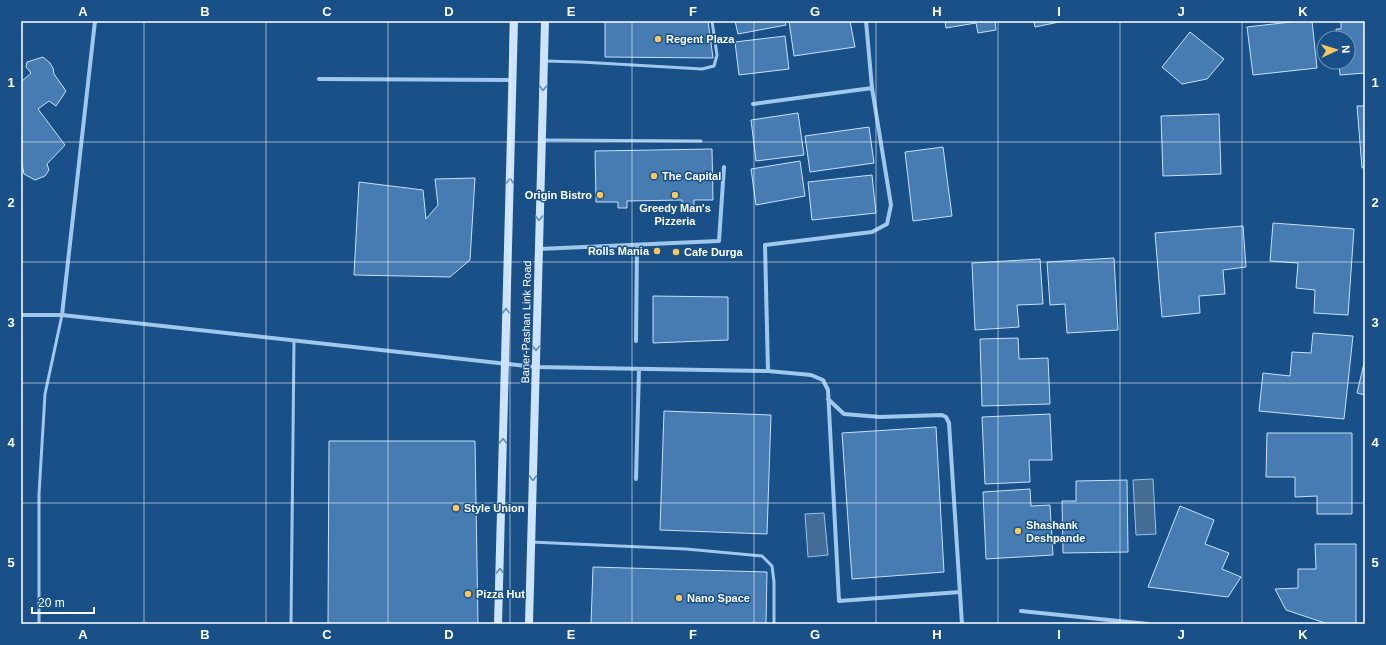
<svg xmlns="http://www.w3.org/2000/svg" width="1386" height="645" font-family="Arial,sans-serif">
	<style>
		.water { fill: #446c95; stroke: #93c3ef }
		.building { fill: #467cb2; stroke: #c6e0f9 }
		.lines { fill: none; stroke-linecap: round; stroke-linejoin: round }
		.lane { stroke: #a0c7ec; stroke-width: 3 }
		.street { stroke: #a0c7ec; stroke-width: 4 }
		.secondary { stroke: #cde3f9; stroke-width: 8 }
		.oneway { stroke: #618bb5 }
		.grid { fill: none; stroke: #fff; stroke-width: 1; stroke-opacity: 0.55 }
		.poi-dot { fill: #ffc65c; stroke: #195087; stroke-width: 1.5 }
		.labels { text-anchor: middle; stroke-width: 3; stroke-linejoin: round; paint-order: stroke }
		.poi-label { font-size: 11px; font-weight: bold; fill: #fff; stroke: #195087; text-anchor: start }
		.street-label { font-size: 11px; fill: #fff; stroke: #195087 }
		.neatline { fill: none; stroke: #fff; stroke-width: 1.5 }
		.grid-label { font-size: 13px; text-anchor: middle; font-weight: bold; fill: #fff }
	</style>
	<rect width="100%" height="100%" fill="#195087"/>
	<!-- water -->
	<path class="water" d="M1153 479 1156 534 1136 535 1133 480Z
		M824 513 828 555 808 557 805 514Z"/>
	<!-- building -->
	<path class="building" d="M605 21H708L713 58 605 57Z
		M735 21H785L786 25 738 34Z
		M789 21H850L855 47 794 56Z
		M945 21H995L996 30 978 33 976 23 946 28Z
		M1034 21H1064L1035 27Z
		M1300 21H1312L1317 68 1253 75 1247 27Z
		M1341 21H1365V73L1340 75 1339 62H1348V38H1337L1336 29H1341Z
		M1190 32 1224 59 1207 79 1182 84 1162 67Z
		M785 36 789 69 739 75 735 42Z
		M43 57 50 63 53 68 54 74 66 91 56 106 49 101 38 109 65 145 47 164 49 170 45 176 35 180 24 174 22 164 21 82 31 73 26 67 27 62Z
		M1357 106H1365V167L1362 168Z
		M798 113 804 155 756 161 751 120Z
		M1219 114 1221 174 1163 176 1161 116Z
		M869 127 874 163 810 172 805 136Z
		M943 147 952 216 913 221 905 152Z
		M712 149 713 200H694V207H682V200L627 201V208H618V202H596L595 151Z
		M800 161 805 196 756 205 751 169Z
		M872 175 876 213 812 220 808 182Z
		M475 178 470 260 450 277 354 275 359 182 423 190 426 219 438 205 435 179Z
		M1273 223 1354 229 1348 315 1314 313 1315 290 1296 288 1298 263 1270 261Z
		M1243 226 1246 267 1223 270 1225 294 1199 296 1200 313 1162 317 1155 233Z
		M1114 258 1118 330 1067 333 1065 304 1050 305 1047 262Z
		M1040 259 1043 304 1017 305 1019 327 975 330 972 263Z
		M653 296 728 297V340L653 343Z
		M1313 333 1353 336 1344 419 1259 411 1263 373 1290 376 1292 352 1311 353Z
		M1018 338 1019 359 1048 358 1050 404 982 406 980 339Z
		M1365 359V395L1357 393Z
		M664 411 771 415 767 534 660 530Z
		M1050 414 1052 460H1029L1030 482 985 484 982 417Z
		M936 427 944 572 852 579 842 433Z
		M1267 433H1352V514H1317V496L1295 497V477H1266Z
		M329 441H475L478 624H328Z
		M1127 480 1128 552 1063 553 1062 501H1076V481Z
		M1030 489 1031 506 1050 505 1053 555 986 559 983 492Z
		M1180 506 1214 520 1205 544 1229 553 1222 569 1241 577 1228 597 1148 587Z
		M1315 544H1356V624H1328L1286 610 1275 589 1298 588V569H1316Z
		M593 567 767 572 766 624H591Z"/>
	<g class="lines">
		<!-- lane -->
		<path class="lane" d="M545 61 581 62 702 69 714 66 717 55 712 21
			M543 140 701 141
			M531 542 686 549 762 556 772 566 774 582V624
			M39 624V494L45 394 62 315
			M291 624 294 341"/>
		<!-- street -->
		<path class="street" d="M319 79 512 80
			M753 104 872 88 866 21
			M539 249 719 241 724 167
			M21 315H62L536 367 768 371 811 375 823 380 828 390 839 601 960 592
			M62 315 95 21
			M636 341 637 245
			M768 371 765 245 872 232 887 224 891 205 872 88
			M828 399 844 414 880 417 942 415 946 417 949 423 962 624
			M636 479 639 369
			M1021 611 1148 624"/>
		<!-- secondary -->
		<path class="secondary" d="M498 624 514 21
			M529 624 545 21"/>
	</g>
	<!-- one-way arrows -->
	<defs><path id="oneway-chevron" d="M-2-3.5L2.5 0L-2 3.5" fill="none" stroke-width="1.6" stroke-linecap="round" stroke-linejoin="round"/></defs>
	<g class="oneway">
		<use href="#oneway-chevron" transform="translate(543 88) rotate(92)"/>
		<use href="#oneway-chevron" transform="translate(510 181) rotate(-89)"/>
		<use href="#oneway-chevron" transform="translate(539 218) rotate(92)"/>
		<use href="#oneway-chevron" transform="translate(506 311) rotate(-89)"/>
		<use href="#oneway-chevron" transform="translate(536 348) rotate(91)"/>
		<use href="#oneway-chevron" transform="translate(503 441) rotate(-89)"/>
		<use href="#oneway-chevron" transform="translate(533 478) rotate(91)"/>
		<use href="#oneway-chevron" transform="translate(500 571) rotate(-89)"/>
	</g>
	<!-- grid -->
	<path class="grid" d="M144 21V624M266 21V624M388 21V624M510 21V624M632 21V624M754 21V624M876 21V624M998 21V624M1120 21V624M1242 21V624M21 142H1365M21 262H1365M21 383H1365M21 503H1365"/>
	<!-- markers -->
	<g class="poi-dot">
		<circle cx="658" cy="39" r="4"/>
		<circle cx="654" cy="176" r="4"/>
		<circle cx="600" cy="195" r="4"/>
		<circle cx="675" cy="195" r="4"/>
		<circle cx="657" cy="251" r="4"/>
		<circle cx="676" cy="252" r="4"/>
		<circle cx="456" cy="508" r="4"/>
		<circle cx="1018" cy="531" r="4"/>
		<circle cx="468" cy="594" r="4"/>
		<circle cx="679" cy="598" r="4"/>
	</g>
	<g class="labels">
		<!-- poi labels -->
		<g class="poi-label">
			<text x="666" y="43">Regent Plaza</text>
			<text x="662" y="180">The Capital</text>
			<text x="592" y="199" text-anchor="end">Origin Bistro</text>
			<text x="675" y="212" text-anchor="middle">Greedy Man's<tspan x="675" dy="13">Pizzeria</tspan></text>
			<text x="649" y="255" text-anchor="end">Rolls Mania</text>
			<text x="684" y="256">Cafe Durga</text>
			<text x="464" y="512">Style Union</text>
			<text x="1026" y="529">Shashank<tspan x="1026" dy="13">Deshpande</tspan></text>
			<text x="476" y="598">Pizza Hut</text>
			<text x="687" y="602">Nano Space</text>
		</g>
		<!-- street labels -->
		<g class="street-label">
			<text transform="translate(526 322) rotate(-89)" y="4">Baner-Pashan Link Road</text>
		</g>
	</g>
	<!-- border -->
	<rect width="1386" height="645" fill="none" stroke="#195087" stroke-width="44"/>
	<!-- north arrow -->
	<g transform="translate(1336 50) rotate(86)"><circle r="19" fill="#195087" stroke="#7596b7"/>
	<path d="M0-3L7 15L0 10L-7 15Z" fill="#ffc65c"/>
	<text y="-6" font-size="11" font-weight="bold" text-anchor="middle" fill="#ffffff">N</text>
	</g>
	<!-- scale -->
	<path d="M32 607v6h62v-6" fill="none" stroke="#ffffff" stroke-width="2"/>
	<text x="38" y="607" font-size="12" fill="#ffffff" stroke="#195087" stroke-width="3" paint-order="stroke">20 m</text>
	<rect x="22" y="22" width="1342" height="601" class="neatline"/>
	<g class="grid-label">
		<text x="83" y="16">A</text>
		<text x="205" y="16">B</text>
		<text x="327" y="16">C</text>
		<text x="449" y="16">D</text>
		<text x="571" y="16">E</text>
		<text x="693" y="16">F</text>
		<text x="815" y="16">G</text>
		<text x="937" y="16">H</text>
		<text x="1059" y="16">I</text>
		<text x="1181" y="16">J</text>
		<text x="1303" y="16">K</text>
		<text x="11" y="87">1</text>
		<text x="1375" y="87">1</text>
		<text x="11" y="207">2</text>
		<text x="1375" y="207">2</text>
		<text x="11" y="327">3</text>
		<text x="1375" y="327">3</text>
		<text x="11" y="447">4</text>
		<text x="1375" y="447">4</text>
		<text x="11" y="567">5</text>
		<text x="1375" y="567">5</text>
		<text x="83" y="639">A</text>
		<text x="205" y="639">B</text>
		<text x="327" y="639">C</text>
		<text x="449" y="639">D</text>
		<text x="571" y="639">E</text>
		<text x="693" y="639">F</text>
		<text x="815" y="639">G</text>
		<text x="937" y="639">H</text>
		<text x="1059" y="639">I</text>
		<text x="1181" y="639">J</text>
		<text x="1303" y="639">K</text>
	</g>
</svg>
